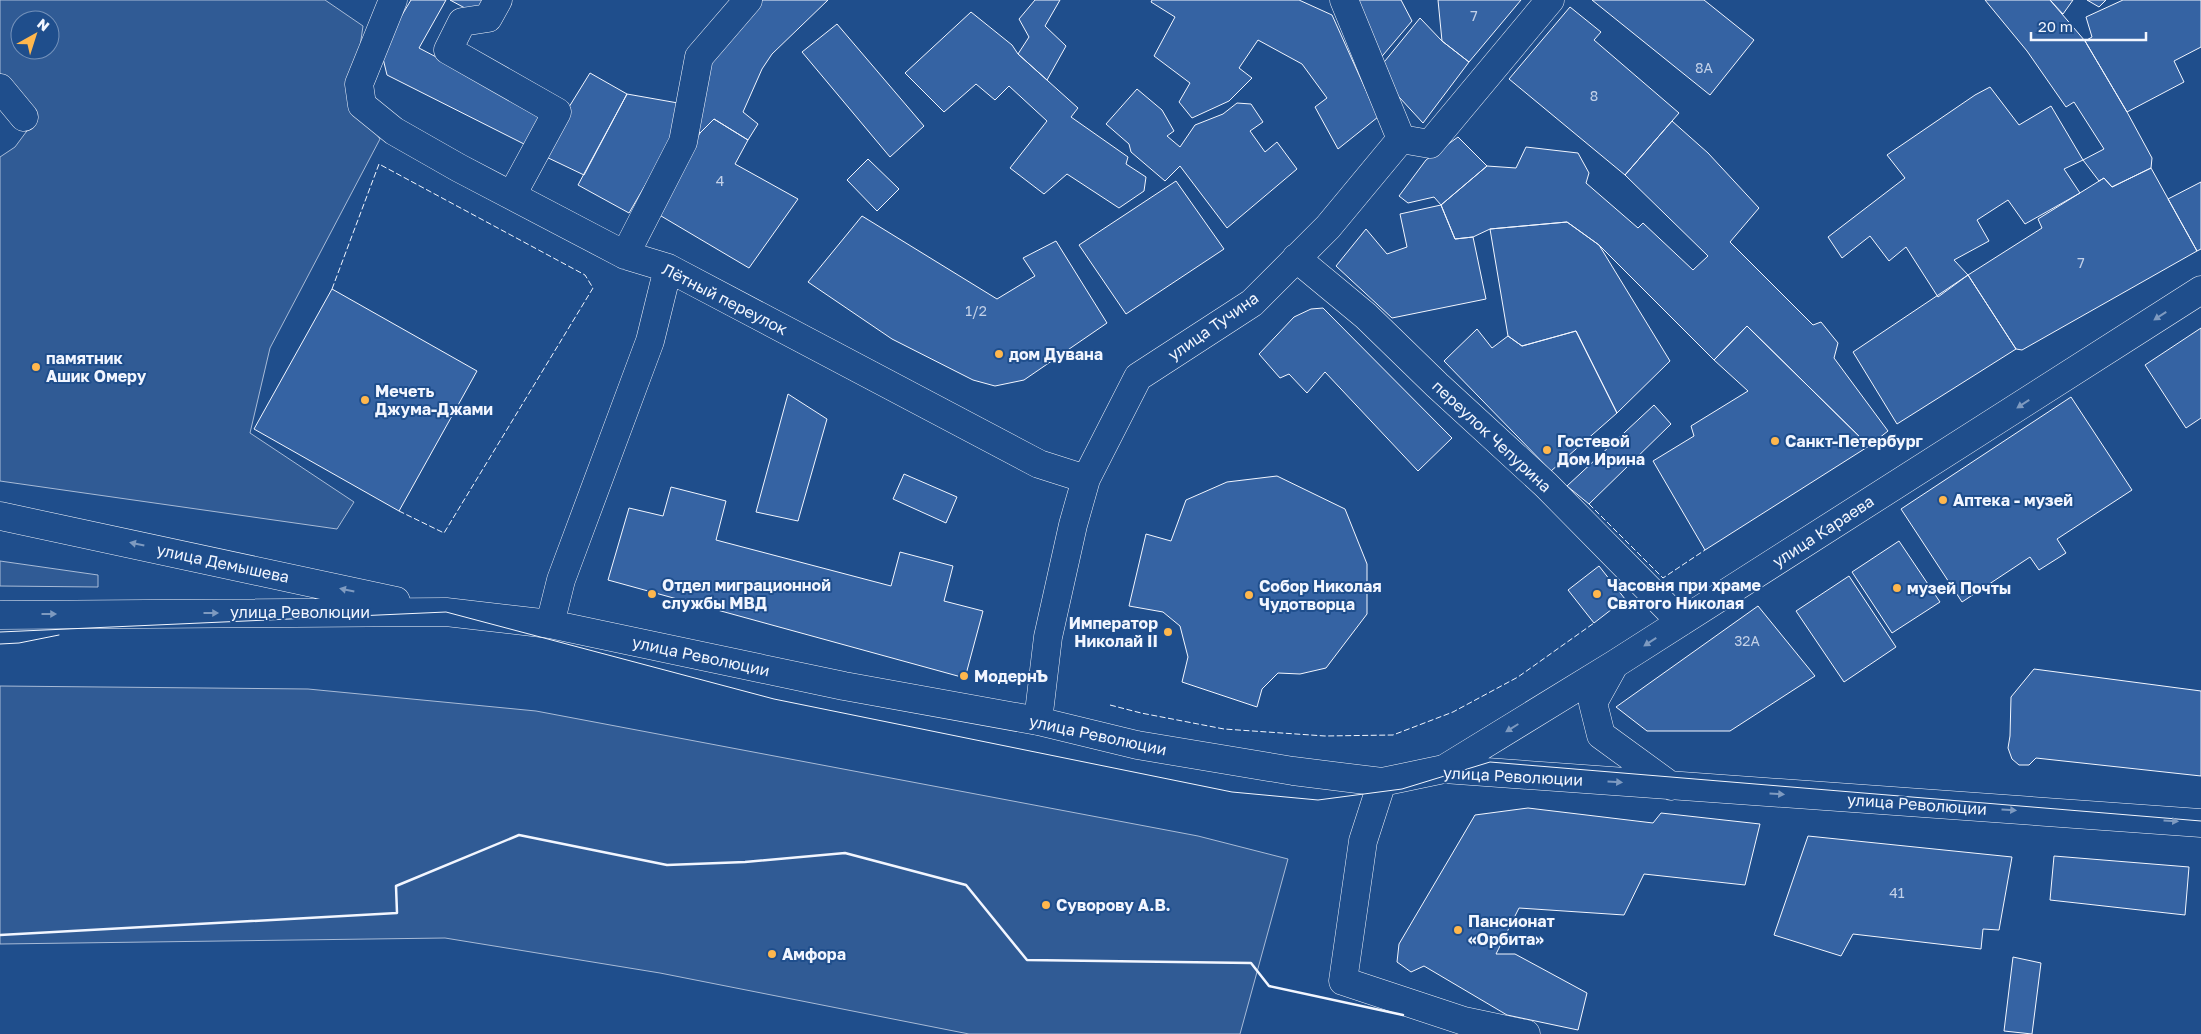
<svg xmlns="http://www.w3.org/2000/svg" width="2201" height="1034" font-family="'Golos Text',sans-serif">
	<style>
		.built { fill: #305b95; stroke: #a8bbd7; fill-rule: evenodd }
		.building { fill: #3563a3; stroke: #f2f6ff }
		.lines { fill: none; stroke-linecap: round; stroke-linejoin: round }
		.minor-casing { stroke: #f2f6ff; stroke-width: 29 }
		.minor { stroke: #1f4e8c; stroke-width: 28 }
		.tram { stroke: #f2f6ff; stroke-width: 1 }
		.fence { stroke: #f2f6ff; stroke-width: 1; stroke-dasharray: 6 2.5; stroke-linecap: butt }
		.wall { stroke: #f2f6ff; stroke-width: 2.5 }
		.oneway { fill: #7e9ac0 }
		.poi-dot { fill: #ffb74d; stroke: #1f4e8c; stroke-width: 2 }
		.labels { text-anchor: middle; stroke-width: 4; stroke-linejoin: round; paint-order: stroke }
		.number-label { font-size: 14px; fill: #c3d1e8 }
		.street-label { font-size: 16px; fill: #f2f6ff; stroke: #1f4e8c }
		.poi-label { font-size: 16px; font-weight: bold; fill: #f2f6ff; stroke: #1f4e8c; text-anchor: start }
	</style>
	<rect width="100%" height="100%" fill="#1f4e8c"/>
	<!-- built -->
	<path class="built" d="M0 0H325L363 26 352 102 380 139 270 348 250 433 354 502 337 529 0 481V157L15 147 35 120 0 79ZM20 20H50V50H20Z
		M0 561 98 575V587L0 586Z
		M0 686 308 689 536 711 1198 836 1288 859 1240 1034H969L660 973 445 938 0 944Z"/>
	<!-- building -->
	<path class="building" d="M411 0H446L419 48 543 113 526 145 387 75 381 50Z
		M450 0H484L476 14Z
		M758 0H828L772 54 762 69 743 112 758 124 748 140 714 119 700 133 694 126 706 72 730 32Z
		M1035 0H1060L1045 26 1066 46 1047 80 1018 54 1029 37 1019 19Z
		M1152 0H1299L1332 15 1378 117 1338 149 1315 107 1327 98 1302 64 1258 40 1239 68 1252 78 1229 101 1192 118 1179 102 1190 83 1154 56 1175 17 1151 2Z
		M1352 0H1401L1412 21 1378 61Z
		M1438 0H1521L1469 62 1442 41Z
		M1592 0H1704L1754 40 1710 95Z
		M1985 0H2050L2085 41 2127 112 2152 158 2151 168 2112 187 2104 178 2099 181 2083 160 2104 149 2074 102 2066 107 2027 51Z
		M2050 0H2073L2063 14Z
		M2087 0H2106L2099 7Z
		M2123 0H2201V47L2174 61 2184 82 2127 112 2085 41 2092 37 2086 17Z
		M1570 7 1601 32 1594 40 1679 113 1625 175 1509 79Z
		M971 12 1012 45 1018 54 1078 108 1071 117 1128 157 1126 164 1146 177 1144 191 1119 208 1067 174 1044 194 1010 168 1047 121 1009 86 995 100 976 84 944 112 905 73Z
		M1420 18 1442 41 1469 62 1423 123 1376 72Z
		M837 24 924 126 890 157 802 52Z
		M590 73 627 94 584 175 540 154Z
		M1990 87 2019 125 2051 106 2083 160 2064 169 2080 193 2025 224 2008 200 1977 220 1989 241 1954 260 1968 275 1938 297 1906 247 1889 261 1870 236 1842 258 1828 237 1905 178 1887 155 1975 95Z
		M1137 89 1162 110 1174 131 1167 136 1180 147 1195 125 1223 114 1237 103 1251 104 1263 122 1250 131 1265 152 1277 142 1297 169 1227 228 1180 166 1165 181 1131 152 1129 144 1106 124Z
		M627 94 678 103 675 134 629 213 578 185Z
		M714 119 748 140 735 164 798 199 749 268 656 213 700 133Z
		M1672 121 1708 153 1759 208 1730 242 1813 325 1821 322 1838 343 1834 358 1888 431 1869 446 1747 326 1714 360 1599 245 1567 222 1490 229 1473 237 1455 239 1441 205 1487 166 1516 168 1526 147 1578 153 1589 173 1586 183 1638 228 1643 223 1693 270 1708 256 1625 175Z
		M1458 137 1487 166 1441 205 1434 197 1408 203 1399 196 1426 160Z
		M868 159 899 189 877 211 847 180Z
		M2151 168 2197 251 2022 350 2016 349 1968 275 2042 228 2038 219 2104 178 2112 187Z
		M1176 181 1224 249 1126 314 1079 245Z
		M2201 182V249L2197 251 2168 199Z
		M1441 205 1455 239 1473 237 1486 299 1392 318 1336 266 1366 229 1387 254 1407 247 1400 214Z
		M862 216 997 299 1035 276 1023 258 1056 241 1107 323 1024 380 995 386 973 380 892 339 808 282Z
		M1567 222 1599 245 1670 361 1617 413 1576 331 1522 346 1508 336 1490 229Z
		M1968 275 2016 349 1897 424 1853 352Z
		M332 289 477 371 399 511 254 429Z
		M1323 308 1452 438 1418 471 1325 372 1307 393 1289 374 1280 378 1259 354 1294 317 1311 309Z
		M1747 326 1869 446 1705 550 1653 461 1694 436 1691 426 1748 391 1714 360Z
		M2201 328V418L2186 428 2145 365Z
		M1477 329 1492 348 1508 336 1522 346 1576 331 1617 413 1551 471 1444 361Z
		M788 394 827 419 798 521 756 512Z
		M2071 397 2132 490 2057 539 2066 553 2039 570 2030 557 1962 602 1901 509Z
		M1654 405 1671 424 1589 504 1567 486Z
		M904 474 957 497 946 523 893 499Z
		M1277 476 1345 509 1367 564V614L1326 668 1300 674 1278 673 1262 689 1257 707 1182 682 1188 657 1180 626 1163 612 1129 606 1146 534 1171 541 1186 500 1227 482Z
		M671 487 726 501 716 540 891 586 900 552 953 566 944 601 983 611 965 678 608 580 629 508 663 516Z
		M1899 541 1940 602 1892 633 1852 572Z
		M1599 566 1625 599 1594 623 1568 590Z
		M1849 576 1896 647 1844 682 1796 611Z
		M1758 606 1815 676 1730 731H1647L1616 707Z
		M2034 669 2201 691V776L2036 758 2029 765H2019L2012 759 2008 748 2010 736 2011 697Z
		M1528 808 1653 823 1661 813 1760 824 1745 885 1644 874 1624 915 1519 908 1496 954H1515L1587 993 1578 1030 1507 1015 1424 966 1411 972 1397 962 1399 944 1475 815Z
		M1808 836 2012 857 1999 930 1983 929 1981 949 1853 934 1841 956 1774 935Z
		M2054 856 2189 867 2185 915 2050 900Z
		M2013 957 2041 963 2032 1034 2004 1031Z"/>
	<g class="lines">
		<defs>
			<path id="minor" d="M393 0 359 84 362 105 394 131 459 168 625 255 668 268 1039 464 1086 479
				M498 0 488 18 462 22 448 50 557 112 512 195
				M1344 0 1401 139
				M0 88 24 117
				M1401 139 1430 144 1550 0
				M625 255 683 142 699 57 748 0
				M1296 258 1366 316 1437 385 1546 485 1681 622
				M0 516 396 601
				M0 615 446 612 550 624 844 686 1038 721 1137 745 1293 771 1382 782 1444 769 2201 823
				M550 624 561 580 650 341 668 268
				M1613 667 1593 703 1601 735 1671 786
				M1038 721 1048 637 1073 525 1086 479 1138 377 1252 303 1328 227 1401 139
				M1444 769 1615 664 2201 290
				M1382 782 1363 841 1343 981 1464 1021 1526 1034"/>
		</defs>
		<!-- minor casing -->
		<use href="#minor" class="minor-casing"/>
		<!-- minor -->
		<use href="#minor" class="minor"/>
		<!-- tram -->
		<path class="tram" d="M0 632 446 612 774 699 1232 792 1318 800 1402 789 1490 762 2201 821
			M0 644 19 643 59 635"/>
		<!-- fence -->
		<path class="fence" d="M332 289 379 164 585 275 593 288 444 533 399 511
			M1589 504 1663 578 1705 550
			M1110 705 1141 713 1224 729 1325 736 1393 735 1453 712 1518 677 1594 623"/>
		<!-- wall -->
		<path class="wall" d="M0 935 397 913 396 886 519 835 667 865 745 862 845 853 966 885 1027 960 1251 963 1269 986 1403 1015"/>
	</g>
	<!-- one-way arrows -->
	<defs><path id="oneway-solid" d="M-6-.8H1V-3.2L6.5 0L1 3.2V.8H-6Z" transform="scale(1.25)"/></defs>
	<g class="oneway">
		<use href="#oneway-solid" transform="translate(2160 316) rotate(147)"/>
		<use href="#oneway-solid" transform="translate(2023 404) rotate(147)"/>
		<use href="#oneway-solid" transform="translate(137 544) rotate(-168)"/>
		<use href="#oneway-solid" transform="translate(347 590) rotate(-168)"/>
		<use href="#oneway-solid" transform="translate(211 613)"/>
		<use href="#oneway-solid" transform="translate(49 614)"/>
		<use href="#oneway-solid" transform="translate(1650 642) rotate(147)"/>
		<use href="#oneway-solid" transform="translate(1512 728) rotate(148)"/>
		<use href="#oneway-solid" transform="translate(1615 782) rotate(4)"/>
		<use href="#oneway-solid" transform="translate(1777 794) rotate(4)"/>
		<use href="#oneway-solid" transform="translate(2009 810) rotate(4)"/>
		<use href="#oneway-solid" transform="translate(2171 821) rotate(4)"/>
	</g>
	<!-- markers -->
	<g class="poi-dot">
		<circle cx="999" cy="354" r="5"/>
		<circle cx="36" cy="367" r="5"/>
		<circle cx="365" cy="400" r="5"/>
		<circle cx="1775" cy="441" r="5"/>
		<circle cx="1547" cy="450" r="5"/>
		<circle cx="1943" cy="500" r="5"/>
		<circle cx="1897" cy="588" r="5"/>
		<circle cx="652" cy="594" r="5"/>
		<circle cx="1597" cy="594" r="5"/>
		<circle cx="1249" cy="595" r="5"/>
		<circle cx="1168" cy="632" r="5"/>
		<circle cx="964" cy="676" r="5"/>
		<circle cx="1046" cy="905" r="5"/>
		<circle cx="1458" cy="930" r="5"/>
		<circle cx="772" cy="954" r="5"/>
	</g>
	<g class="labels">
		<!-- number labels -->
		<g class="number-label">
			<text x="1474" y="21">7</text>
			<text x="1704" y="73">8А</text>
			<text x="1594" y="101">8</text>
			<text x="720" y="186">4</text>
			<text x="2081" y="268">7</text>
			<text x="976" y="316">1/2</text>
			<text x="1747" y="646">32А</text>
			<text x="1897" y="898">41</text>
		</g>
		<!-- street labels -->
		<g class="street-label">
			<text transform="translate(725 299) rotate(27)" y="6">Лётный переулок</text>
			<text transform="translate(1213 326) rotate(-35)" y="6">улица Тучина</text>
			<text transform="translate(1492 436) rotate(43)" y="6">переулок Чепурина</text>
			<text transform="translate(1823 531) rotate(-33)" y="6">улица Караева</text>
			<text transform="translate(223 563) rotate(12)" y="6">улица Демышева</text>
			<text x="300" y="618">улица Революции</text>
			<text transform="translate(701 656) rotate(12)" y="6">улица Революции</text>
			<text transform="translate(1098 735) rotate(12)" y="6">улица Революции</text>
			<text transform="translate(1513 776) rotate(3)" y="6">улица Революции</text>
			<text transform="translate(1917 804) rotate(4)" y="6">улица Революции</text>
		</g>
		<!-- poi labels -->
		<g class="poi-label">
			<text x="1009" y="360">дом Дувана</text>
			<text x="46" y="364">памятник<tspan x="46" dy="18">Ашик Омеру</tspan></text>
			<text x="375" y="397">Мечеть<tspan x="375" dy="18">Джума-Джами</tspan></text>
			<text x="1557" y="447">Гостевой<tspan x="1557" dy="18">Дом Ирина</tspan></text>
			<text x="1785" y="447">Санкт-Петербург</text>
			<text x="1953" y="506">Аптека - музей</text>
			<text x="662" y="591">Отдел миграционной<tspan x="662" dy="18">службы МВД</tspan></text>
			<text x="1607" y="591">Часовня при храме<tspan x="1607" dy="18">Святого Николая</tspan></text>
			<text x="1259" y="592">Собор Николая<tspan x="1259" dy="18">Чудотворца</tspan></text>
			<text x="1907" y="594">музей Почты</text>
			<text x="1158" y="629" text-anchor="end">Император<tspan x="1158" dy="18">Николай II</tspan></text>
			<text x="974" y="682">МодернЪ</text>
			<text x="1056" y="911">Суворову А.В.</text>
			<text x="1468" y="927">Пансионат<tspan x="1468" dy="18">«Орбита»</tspan></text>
			<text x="782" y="960">Амфора</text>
		</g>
	</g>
	<!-- north arrow -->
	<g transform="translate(35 35) rotate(39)"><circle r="24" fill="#1f4e8c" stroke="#7391ba"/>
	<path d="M0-4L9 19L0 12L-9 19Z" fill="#ffb74d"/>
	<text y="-8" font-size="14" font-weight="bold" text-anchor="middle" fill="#f2f6ff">N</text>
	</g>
	<!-- scale -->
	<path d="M2031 32v8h115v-8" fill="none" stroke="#f2f6ff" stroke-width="2.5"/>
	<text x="2038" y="32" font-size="15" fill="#f2f6ff" stroke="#1f4e8c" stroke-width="4" paint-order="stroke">20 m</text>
</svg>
